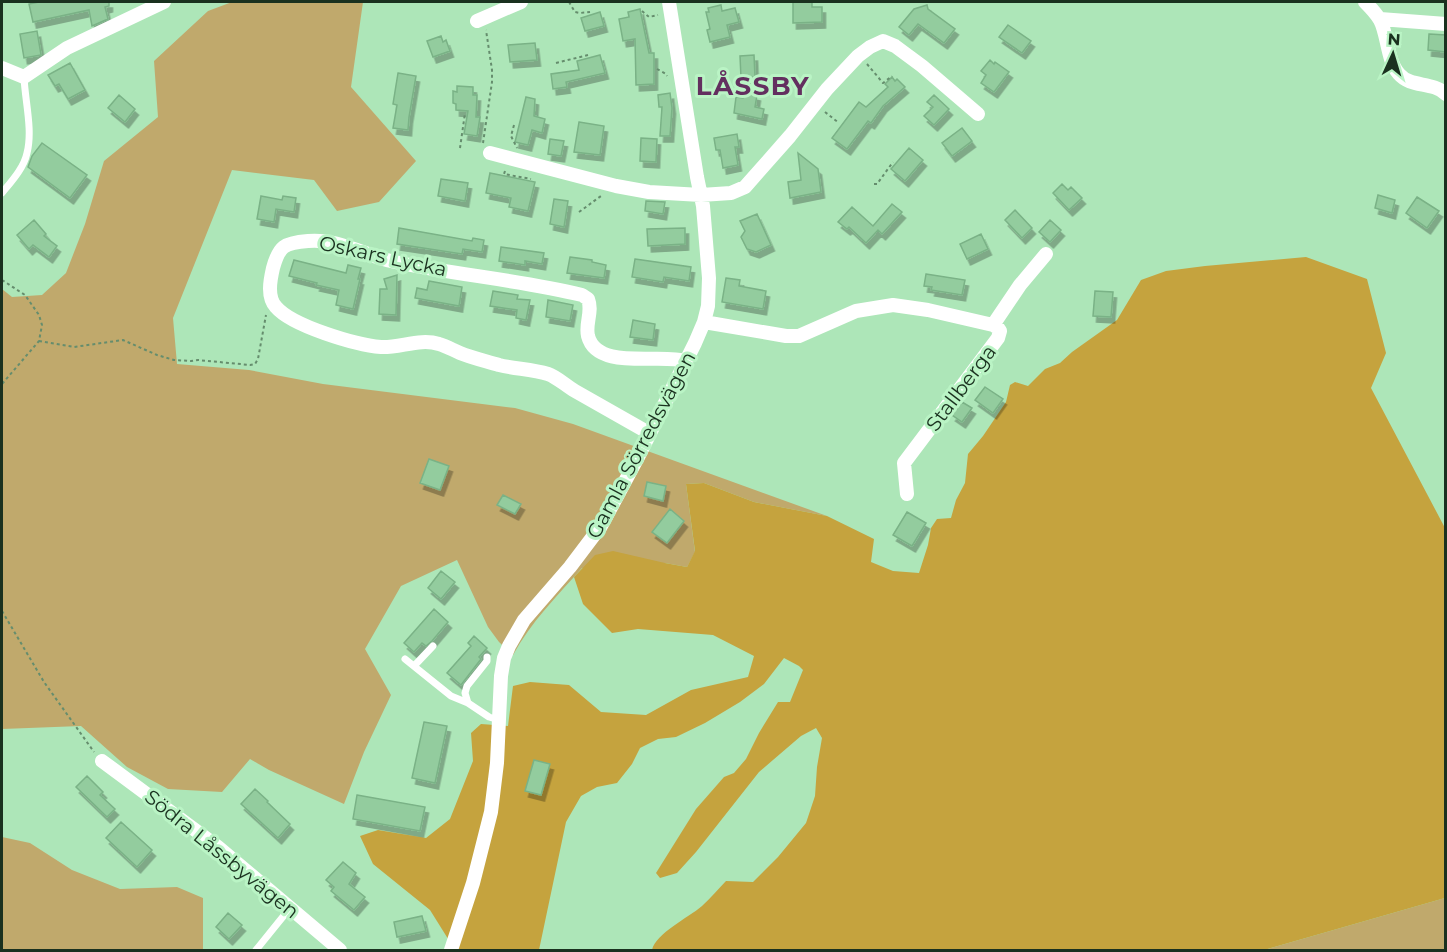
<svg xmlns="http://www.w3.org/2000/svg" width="1447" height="952" font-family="Montserrat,sans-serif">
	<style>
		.green { fill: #c0a96c }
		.forest { fill: #c5a33e }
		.building { fill: #93cc9e; stroke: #7ab286; stroke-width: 1.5; filter: url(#shadow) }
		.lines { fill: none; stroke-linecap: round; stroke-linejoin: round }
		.path { stroke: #658d6d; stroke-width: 2; stroke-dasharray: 3 3; stroke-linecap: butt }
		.lane { stroke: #fff; stroke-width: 7 }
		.street { stroke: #fff; stroke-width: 14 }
		.labels { text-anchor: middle; stroke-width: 6; stroke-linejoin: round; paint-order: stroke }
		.street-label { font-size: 20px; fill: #1a311f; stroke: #baf4c5 }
		.district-label { font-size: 26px; font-weight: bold; letter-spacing: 1.5px; fill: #632f5f; stroke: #baf4c5 }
	</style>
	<defs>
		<filter id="shadow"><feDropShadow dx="3.5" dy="6" stdDeviation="0" flood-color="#0004"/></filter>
	</defs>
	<rect width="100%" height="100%" fill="#ade6b8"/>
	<!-- green -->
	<path class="green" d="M232 2H363L351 87 416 161 379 202 337 211 314 180 232 170 173 318 177 364 249 370 323 384 515 408 573 424 827 516 754 502 704 483 686 484 695 552 687 567 665 563 582 568C557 596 531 622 513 655L499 642 488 627 457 560 401 586 365 649 391 695 364 752 344 804 269 770 250 759 222 792 168 789 127 767 81 726 2 729V289L12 297 42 295 66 273 85 224 104 161 158 117 154 61 208 11Z
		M2 837 30 843 72 870 120 889 177 887 203 898V950H2Z
		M1445 898V950H1264Z"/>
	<!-- forest -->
	<path class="forest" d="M1306 257 1367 279 1386 353 1371 388 1445 528V898L1264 950H652C656 933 688 918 702 906 711 898 718 889 726 881L753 882 778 857 806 823 815 796 817 767 822 738 816 728 801 736 759 772 696 852 677 873 660 878 656 873 696 809 724 777 734 773 746 759 759 733 778 702H790L803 670 799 666 784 658 764 684 740 702 705 723 676 737 658 739 640 748 632 764 617 783 597 787 581 796 566 822 539 950H455L430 910 373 864 360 836 378 830 426 838 450 819 473 761 471 733 481 724 508 726 513 686 530 682 569 685 601 712 646 715 691 690 748 677 754 656 713 635 638 629 612 633 583 604 574 577 595 555 613 551 665 563 687 567 695 551 686 484 704 483 754 502 827 516 874 539 871 562 893 571 919 573 928 545 931 528 937 519 951 518 956 500 965 483 968 454 983 436 1006 402 1010 385 1015 382 1028 386 1045 369 1060 363 1072 352 1117 320 1141 280 1166 271 1205 266Z"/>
	<!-- building -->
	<path class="building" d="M39 2H109V6L105 7 108 19 92 26 89 10 33 22 29 4Z
		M793 2H812V7H822V22L793 23Z
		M721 5 722 11 735 8 739 22 727 25 730 37 710 42 707 30 710 29 706 12H709L708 8Z
		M927 5 928 9 955 29 944 43 918 24 909 35 899 27 914 9Z
		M640 9 649 53H654V84L636 85 635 39 623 41 619 19 629 17 628 12Z
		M600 12 604 26 585 31 581 18Z
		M1008 25 1031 41 1022 53 999 37Z
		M37 31 41 55 24 58 20 34Z
		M1429 34 1446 35V52L1428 50Z
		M441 36 443 42 446 40 450 51 433 57 427 41Z
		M535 43 537 60 510 62 508 45Z
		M600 55 605 73 566 82 567 87 553 89 551 74 579 70 577 61Z
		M754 55 755 77 741 78 740 56Z
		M990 60 994 64 995 62 1009 72 994 92 981 83 986 75 981 71Z
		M70 63 85 90 68 99 59 84 55 86 48 75Z
		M398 73 416 76 409 117 408 130 393 128 397 105 393 104Z
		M892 77 895 81 897 79 905 87 883 106 871 123 868 121 847 149 832 138 859 102 866 107 888 87 885 84Z
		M457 86 473 87V95H477L476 117H480L477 136 464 134 468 111 456 110V104L453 103V91L457 92Z
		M744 92 757 95 755 107 764 109 762 119 734 113 736 97 743 98Z
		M670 93 672 108 670 136H660L662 107H659L658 95Z
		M119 95 135 109 125 122 108 108Z
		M934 95 949 109 934 125 924 116 933 107 927 102Z
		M526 97 535 99 534 116 545 119 542 133 532 130 528 145 515 142Z
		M579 122 604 126 600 155 574 152Z
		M962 128 972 141 952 156 942 143Z
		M737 134 739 147H735L738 165 723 168 720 150H716L714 138Z
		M641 138 657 139 656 162 640 161Z
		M550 139 564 141 561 156 548 154Z
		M42 143 87 175 70 198 28 167 32 156Z
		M909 148 923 160 905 181 891 169Z
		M798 153 818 169 821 192 790 198 788 182 801 180Z
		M490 173 535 182 528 211 509 207 511 198 486 193Z
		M441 179 468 183 465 201 438 196Z
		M1062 184 1068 190 1071 187 1082 198 1069 210 1053 193Z
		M1378 195 1395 200 1392 213 1375 208Z
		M261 196 282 200 283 196 296 198 294 212 276 209 274 222 257 219Z
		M1417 197 1439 211 1427 228 1406 213Z
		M554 199 568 201 564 227 550 224Z
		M646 201 665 202 663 214 645 211Z
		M892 204 902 212 882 234 878 230 866 243 849 227 847 229 838 222 852 207 873 226Z
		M1015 210 1032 228 1022 238 1005 220Z
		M757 214 771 245 756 252 747 249 741 237 745 231 740 221Z
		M34 220 46 234 44 236 57 246 49 257 33 245 29 249 17 235Z
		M1050 220 1061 230 1050 242 1039 232Z
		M399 228 472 241 473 238 484 240 482 252 463 249 462 254 397 244Z
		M685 228V244L648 246 647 229Z
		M981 234 988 249 967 259 960 244Z
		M501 247 544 253 542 264 525 261V265L499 261Z
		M570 257 592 260V262L606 265 604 278 567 273Z
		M635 259 691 267 689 281 664 277 663 282 632 277Z
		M294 260 346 273 348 265 361 268 358 279H360L353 309 336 305 339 290 316 285 317 283 289 276Z
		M926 274 965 280 962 295 931 290 932 287 924 286Z
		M397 275 396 315 379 314 380 289H387L384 279Z
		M726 278 740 280 739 286 766 291 763 309 722 302Z
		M429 281 462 287 459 306 415 298 417 288 427 290Z
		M493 291 518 295 517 299 530 300 526 320 516 318 517 310 490 306Z
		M1095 291 1113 292 1111 317 1093 316Z
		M548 300 573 305 570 321 546 317Z
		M633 320 655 324 653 340 630 337Z
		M985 387 1003 399 993 413 975 400Z
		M962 402 972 408 962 422 952 415Z
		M429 459 449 466 440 490 420 483Z
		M647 482 666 486 663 501 644 496Z
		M503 495 521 504 515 514 497 505Z
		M670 509 684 521 667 543 652 532Z
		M907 512 926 523 912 546 893 535Z
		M441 571 455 582 441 599 428 588Z
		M434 609 448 622 432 641 426 646 422 643 414 652 404 643Z
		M474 636 487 648 479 657 481 659 461 685 447 673 471 646 468 643Z
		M424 722 447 726 435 783 412 778Z
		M534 760 550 764 541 795 525 791Z
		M87 776 103 792 100 795 115 809 107 817 76 787Z
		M255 789 268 801 267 802 290 824 278 838 241 804Z
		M357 795 425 807 420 831 353 819Z
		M121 822 152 850 137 867 106 838Z
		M343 862 356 873 349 884 365 897 354 910 331 891 334 887 326 880Z
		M228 913 242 925 229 939 216 927Z
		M422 916 426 931 397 937 394 922Z"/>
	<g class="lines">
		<!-- path -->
		<path class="path" d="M569 2 575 12 580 13 590 12
			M642 11 649 17 658 15
			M556 63 588 55
			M867 64 883 83 892 76
			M657 69 666 74 667 76
			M825 112 839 123
			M514 125 511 136 517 148
			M483 143 492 82V70L486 30
			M460 148 465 113
			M505 171 504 174 531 179
			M874 184H877L893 162
			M579 212 601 196
			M2 280 25 295 39 315 42 325 39 341 2 384
			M39 341 74 347 123 340 157 355 174 360 191 361 198 360 250 365 255 364 258 359 266 315
			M2 611 44 682 94 752"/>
		<!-- lane -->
		<path class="lane" d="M2 193C11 182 24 168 27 153 33 130 25 101 24 77
			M405 659 451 696 468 703 489 717 499 720
			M414 666 433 646
			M468 703 465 693 467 686 487 661V657
			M256 950 290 908"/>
		<!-- street -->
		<path class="street" d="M1365 2C1370 7 1376 13 1380 20 1388 35 1387 61 1399 74 1411 88 1432 81 1446 94
			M1380 19 1446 24
			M477 21 521 2
			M2 68 24 77 67 48 164 2
			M490 153 616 186 649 192 701 195 731 193 745 187 790 136 827 89 858 56 870 47 883 41 895 46 922 66 978 114
			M704 322 786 336H799L856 311 893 305 928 310 993 325 998 328 1000 331 998 338 904 463 907 494
			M993 325 1020 285 1046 254
			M649 433C624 419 600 405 575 391 566 386 557 377 548 374 532 369 515 369 499 365 486 361 472 358 460 353 453 350 446 346 439 344 420 338 400 348 381 347 356 345 292 326 276 307 267 297 270 281 273 268 279 246 284 243 308 241 338 238 366 256 395 262 457 275 520 280 582 295L588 299C593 312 585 323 588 336 597 371 660 353 686 361
			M102 761 218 847 340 950
			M451 950 473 883 491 812 497 763 501 676 504 658 509 646 524 620 570 567 601 526 637 459 695 343 704 322 708 306 709 278 703 206 697 177 669 2"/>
	</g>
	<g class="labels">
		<!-- street labels -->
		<g class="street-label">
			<text transform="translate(383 256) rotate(12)" y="7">Oskars Lycka</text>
			<text transform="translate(961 388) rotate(-53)" y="7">Stallberga</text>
			<text transform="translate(641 445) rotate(-62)" y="7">Gamla Sörredsvägen</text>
			<text transform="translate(222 854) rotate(39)" y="7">Södra Låssbyvägen</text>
		</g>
		<!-- district labels -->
		<g class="district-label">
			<text x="753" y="95">LÅSSBY</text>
		</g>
	</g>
	<!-- border -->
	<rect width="1447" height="952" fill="none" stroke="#1a311f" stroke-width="6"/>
	<!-- north arrow -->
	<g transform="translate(1393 54) rotate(4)" stroke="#baf4c5" stroke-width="4.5" paint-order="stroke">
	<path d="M0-4.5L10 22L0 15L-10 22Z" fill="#1a311f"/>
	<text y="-9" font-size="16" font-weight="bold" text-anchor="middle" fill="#1a311f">N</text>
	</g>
</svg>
